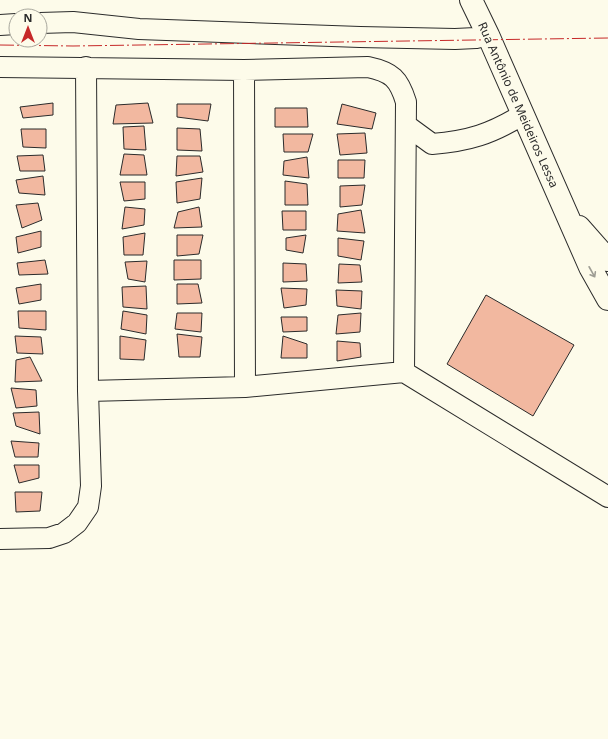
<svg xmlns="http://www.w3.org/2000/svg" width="608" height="739" font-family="'Noto Sans',sans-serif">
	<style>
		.building { fill: #f2b8a0; stroke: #2b2b2b }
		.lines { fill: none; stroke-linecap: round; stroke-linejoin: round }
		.minor-casing { stroke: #2b2b2b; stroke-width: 22 }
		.secondary-casing { stroke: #2b2b2b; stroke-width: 24 }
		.minor { stroke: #fdfbea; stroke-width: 20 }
		.secondary { stroke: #fdfbea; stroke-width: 22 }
		.power { stroke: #c62828; stroke-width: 1; stroke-dasharray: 14 3 2 3; stroke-linecap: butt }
		.oneway { stroke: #9e9d94 }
		.labels { text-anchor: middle; stroke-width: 3; stroke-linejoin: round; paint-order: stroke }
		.street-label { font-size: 12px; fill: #2b2b2b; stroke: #fdfbea }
	</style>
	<rect width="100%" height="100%" fill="#fdfbea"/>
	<!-- building -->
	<path class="building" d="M53 103V115L23 118 20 107Z
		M148 103 153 123 113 124 116 105Z
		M177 104H211L208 121 177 117Z
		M342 104 376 113 372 129 337 124Z
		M275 108H307L308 127H275Z
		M144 126 146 150 124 149 123 127Z
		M177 128 200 129 202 151 177 150Z
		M21 129H46V148L23 147Z
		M365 133 367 153 340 155 337 134Z
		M283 134H313L308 152H284Z
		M124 154 144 155 147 175H120Z
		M43 155 45 171H20L17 156Z
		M177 156H200L203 172 176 176Z
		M307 157 309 178 283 175 284 161Z
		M338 160H365L364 178H338Z
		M43 176 45 195 19 193 16 180Z
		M202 178 200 199 177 203 176 182Z
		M285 181 307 184 308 205H285Z
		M120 182H145V199L124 201Z
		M365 185 362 205 340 207V186Z
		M38 203 42 220 22 228 16 205Z
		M125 207 145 209 144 225 122 229Z
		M199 207 202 227 174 228 178 212Z
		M361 210 365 233 337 231 338 214Z
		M282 211H306V230H283Z
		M41 231V247L18 253 16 237Z
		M145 233 143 255H124L123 237Z
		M177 235H203L199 254 177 256Z
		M306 235 303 253 286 250V238Z
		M338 238 364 241 361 260 338 256Z
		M45 260 48 274 19 275 17 263Z
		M174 260H201V279L174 280Z
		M147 261 145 282 128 279 125 262Z
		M283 263 306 264 307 281 283 282Z
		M339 264 360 265 362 282 338 283Z
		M41 284V300L19 304 16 288Z
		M177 284H198L202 303 177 304Z
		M146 286 147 309 123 307 122 287Z
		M281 288 307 289 306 305 284 308Z
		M336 290 362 291 361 309 337 306Z
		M486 295 574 345 533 416 447 364Z
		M18 311H46V330L19 328Z
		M123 311 147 315 146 334 121 329Z
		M177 313H202L201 332 175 329Z
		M361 313 360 332 336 334 338 315Z
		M281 317H307V331L283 332Z
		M177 334 202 337 200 357H179Z
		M15 336 41 337 43 354 17 353Z
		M120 336 146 340 144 360 120 359Z
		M283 336 307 344V358H281Z
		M337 341 360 343 361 357 337 361Z
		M30 357 42 381 15 382 16 360Z
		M11 388 36 390 37 406 16 408Z
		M39 412 40 434 16 426 13 413Z
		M11 441 39 443 38 457H15Z
		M14 465H39V478L19 483Z
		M15 492H42L40 511 16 512Z"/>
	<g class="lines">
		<defs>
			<path id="minor" d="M40 23 73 22 139 29 360 37 455 39 476 38 488 35
				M0 25 16 24
				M0 67 244 70 368 67C392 72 399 79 406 102L404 372
				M244 70 245 387
				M406 125 432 144C469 141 491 134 522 115
				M88 391 245 387 404 372 608 497
				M0 539 49 538 64 533 77 523 88 507 91 486 88 391 86 67"/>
			<path id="secondary" d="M471 0 488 35 590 267 608 299
				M579 227 608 260"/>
		</defs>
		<!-- minor casing -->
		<use href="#minor" class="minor-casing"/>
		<!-- secondary casing -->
		<use href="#secondary" class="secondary-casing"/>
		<!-- minor -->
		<use href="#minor" class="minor"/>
		<!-- secondary -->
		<use href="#secondary" class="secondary"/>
		<!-- power -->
		<path class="power" d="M0 45 73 46 608 38"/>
	</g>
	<!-- one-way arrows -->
	<defs><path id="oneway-shaft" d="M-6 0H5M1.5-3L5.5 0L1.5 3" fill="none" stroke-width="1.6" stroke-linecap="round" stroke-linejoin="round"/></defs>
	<use class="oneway" href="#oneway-shaft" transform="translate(592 272) rotate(61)"/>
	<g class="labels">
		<!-- street labels -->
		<g class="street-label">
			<text transform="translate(518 105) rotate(66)" y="4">Rua Antônio de Meideiros Lessa</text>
		</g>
	</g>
	<!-- north arrow -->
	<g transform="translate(28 28)"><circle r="19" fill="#fdfbea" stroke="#a9a89e"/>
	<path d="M0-3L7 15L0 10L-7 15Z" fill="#c62828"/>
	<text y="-6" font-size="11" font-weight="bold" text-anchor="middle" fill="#2b2b2b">N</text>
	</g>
</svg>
